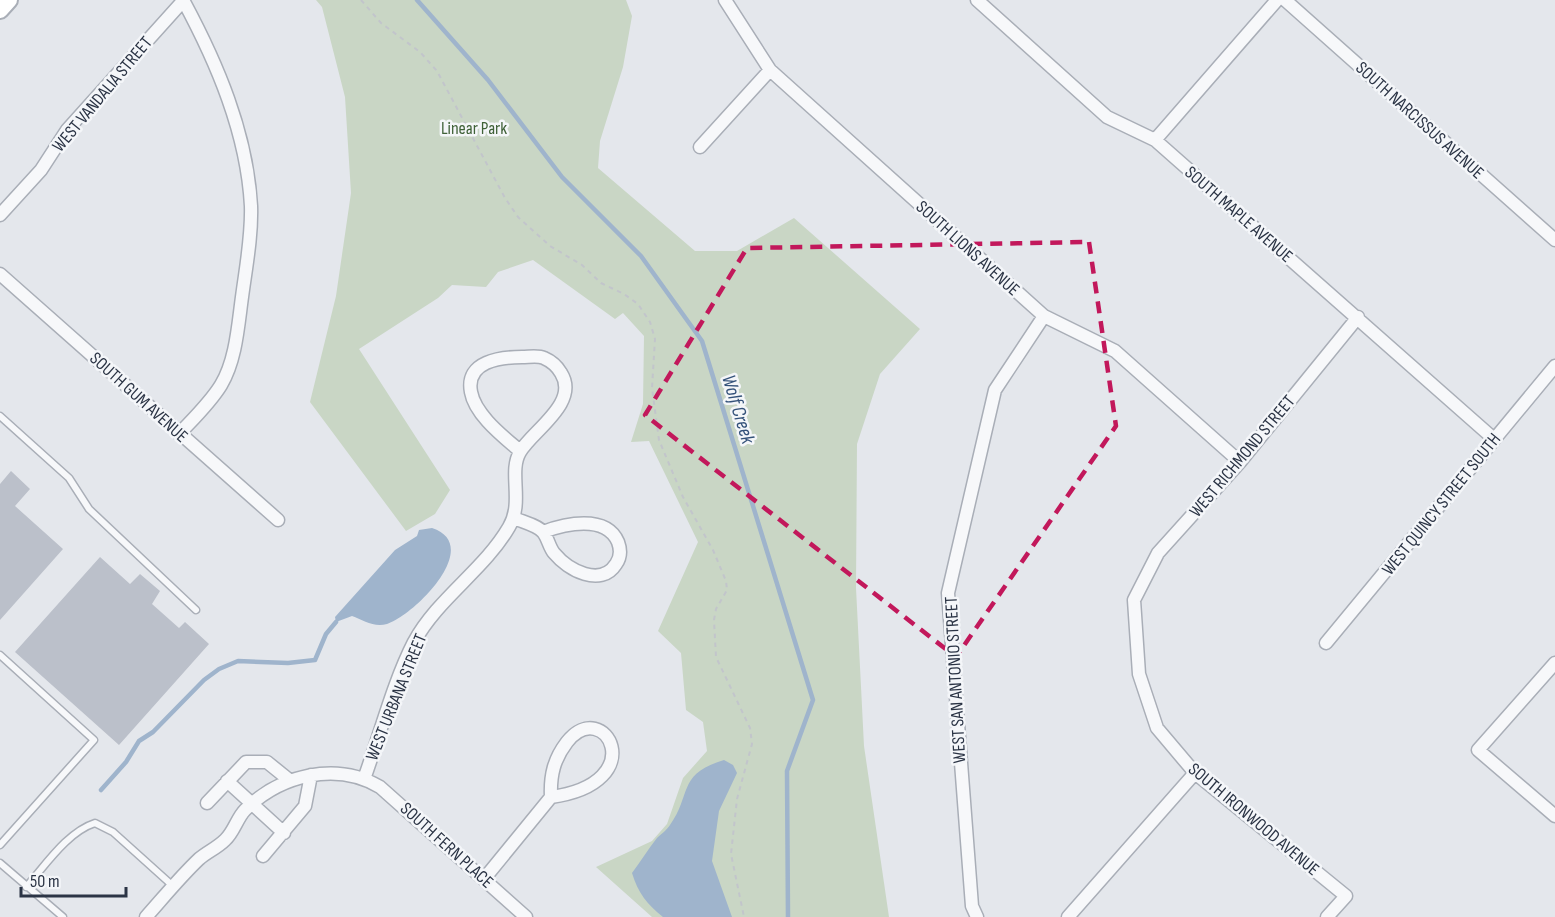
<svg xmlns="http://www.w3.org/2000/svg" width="1555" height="917" font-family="'Sofia Sans Condensed',sans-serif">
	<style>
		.green { fill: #c9d6c5 }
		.water { fill: #9fb4cc }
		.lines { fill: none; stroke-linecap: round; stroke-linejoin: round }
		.stream { stroke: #9fb4cc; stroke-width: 4.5 }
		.building { fill: #bbc0ca }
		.lane-casing { stroke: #a9aeb7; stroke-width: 9 }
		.street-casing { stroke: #a9aeb7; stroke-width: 15 }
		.secondary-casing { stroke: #a9aeb7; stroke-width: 20 }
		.path { stroke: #c2c5cb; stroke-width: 2; stroke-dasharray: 4.5 4.5; stroke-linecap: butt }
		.lane { stroke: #f7f8fa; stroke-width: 6 }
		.street { stroke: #f7f8fa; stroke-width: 12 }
		.secondary { stroke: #fff; stroke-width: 16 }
		.marked { fill: none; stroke: #c2185b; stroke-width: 4.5; stroke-dasharray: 12 8; stroke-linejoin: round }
		.labels { text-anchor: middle; stroke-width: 5; stroke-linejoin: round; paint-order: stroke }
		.street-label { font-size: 18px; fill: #2b3445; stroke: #f4f6f9 }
		.park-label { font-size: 18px; fill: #3f6138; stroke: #f4f6f9 }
		.water-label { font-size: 20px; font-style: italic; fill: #34527a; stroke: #f4f6f9 }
	</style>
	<rect width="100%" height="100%" fill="#e4e7ec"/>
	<!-- green -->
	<path class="green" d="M316 0H626L632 16 623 67 600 141 598 168 695 251H737L794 218 920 329 880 374 857 444 856 588 864 746 889 917H652L596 867 652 841 667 824 683 778 707 751 703 722 686 710 681 653 658 631 698 542 649 441 631 442 643 404 644 336 623 313 615 319 533 260 498 272 486 287 452 285 438 298 359 349 450 490 435 514 406 531 310 402 336 296 351 193 345 97 322 7Z"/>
	<!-- water -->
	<path class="water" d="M432 528C484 545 415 615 387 624 374 628 363 620 352 616L336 622 335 617 395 550 417 536 419 530Z
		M724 760 733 765 737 773 719 811 712 861 732 917H663C647 904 638 893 632 873 641 861 648 849 657 838 661 834 667 830 670 825 692 794 677 774 724 760Z"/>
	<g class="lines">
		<!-- stream -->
		<path class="stream" d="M417 0 488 80 562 177 641 256 702 341 813 700 787 771 788 917
			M101 790 126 762 139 741 153 732 204 680 219 669 238 661 288 663 315 660 326 634 336 622"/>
	</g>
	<!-- building -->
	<path class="building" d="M11 471 30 489 15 506 63 549 0 620V484Z
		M100 557 130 584 140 574 160 591 152 604 179 628 185 622 209 644 119 745 15 652Z"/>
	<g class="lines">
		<defs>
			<path id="lane" d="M0 416 69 478 89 509 196 610
				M0 655 94 740 0 845
				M0 863 63 917
				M26 887C45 866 67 832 95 823L113 832 173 886"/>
			<path id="street" d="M725 0 770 70 1044 316 1115 351 1240 462
				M977 0 1107 117 1155 140 1494 439
				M1285 0 1555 240
				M1155 140 1277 0
				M700 147 770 70
				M0 215 41 170 67 130 183 1
				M0 274 278 520
				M179 434C194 418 210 403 221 385 236 360 238 326 242 297 246 267 252 236 251 206 247 133 217 63 183 0
				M514 518C523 522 537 525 543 532 548 538 549 547 554 553 568 570 601 588 616 564 621 557 621 550 618 542 606 514 564 524 543 532
				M1326 643 1555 366
				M1555 663 1478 750 1555 816
				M364 779C380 735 393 683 414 642 438 598 484 570 509 527 524 502 508 472 520 452 532 431 580 403 561 373 557 366 551 361 544 358 538 355 529 357 522 357 501 357 465 361 471 392 475 415 504 437 520 451
				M227 781 284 833
				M207 803 246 762H267L288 779
				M263 856 305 806 311 775
				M484 879 551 797C550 775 554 759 567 742 604 695 654 783 551 797
				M146 917C163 898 180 877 199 859 207 852 217 848 225 840 234 832 237 818 245 810 280 775 336 761 380 787L526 917
				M977 917 972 906 948 593 995 390 1044 316
				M1068 917 1195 773
				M1327 917 1346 896 1195 773 1157 728 1139 674 1134 600 1158 553 1240 462 1358 317"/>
			<path id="secondary" d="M0 10 9 0"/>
		</defs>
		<!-- lane casing -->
		<use href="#lane" class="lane-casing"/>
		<!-- street casing -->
		<use href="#street" class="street-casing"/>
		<!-- secondary casing -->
		<use href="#secondary" class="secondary-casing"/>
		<!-- path -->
		<path class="path" d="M361 0 381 23 420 52 437 71 505 198 518 217 550 246 582 265 601 283 624 294 638 304 650 322 655 339 652 388 659 440 683 497 713 550 726 581 727 590 716 609 714 620 716 657 750 728 752 744 737 799 731 854 744 917"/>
		<!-- lane -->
		<use href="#lane" class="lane"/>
		<!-- street -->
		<use href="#street" class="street"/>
		<!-- secondary -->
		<use href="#secondary" class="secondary"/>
	</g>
	<!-- marked area -->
	<path class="marked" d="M1089 242 1116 426 956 657 645 415 747 248Z"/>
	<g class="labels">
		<!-- street labels -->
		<g class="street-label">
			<text transform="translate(102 94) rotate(-50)" y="6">WEST VANDALIA STREET</text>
			<text transform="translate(1420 120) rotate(42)" y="6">SOUTH NARCISSUS AVENUE</text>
			<text transform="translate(1239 214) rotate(41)" y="6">SOUTH MAPLE AVENUE</text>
			<text transform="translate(968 248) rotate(42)" y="6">SOUTH LIONS AVENUE</text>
			<text transform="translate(139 397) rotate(42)" y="6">SOUTH GUM AVENUE</text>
			<text transform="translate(1242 456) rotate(-50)" y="6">WEST RICHMOND STREET</text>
			<text transform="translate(1441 504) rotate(-51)" y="6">WEST QUINCY STREET SOUTH</text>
			<text transform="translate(955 680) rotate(-93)" y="6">WEST SAN ANTONIO STREET</text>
			<text transform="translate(396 697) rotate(-68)" y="6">WEST URBANA STREET</text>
			<text transform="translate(1254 819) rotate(40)" y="6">SOUTH IRONWOOD AVENUE</text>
			<text transform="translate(447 845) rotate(42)" y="6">SOUTH FERN PLACE</text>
		</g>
		<!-- park labels -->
		<g class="park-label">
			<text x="474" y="134">Linear Park</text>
		</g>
		<!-- water labels -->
		<g class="water-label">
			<text transform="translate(739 409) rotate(73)" y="7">Wolf Creek</text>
		</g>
	</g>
	<!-- scale -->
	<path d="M21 887v9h105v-9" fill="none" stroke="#2b3445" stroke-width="3"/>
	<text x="30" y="887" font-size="18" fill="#2b3445" stroke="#f4f6f9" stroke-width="4.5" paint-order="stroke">50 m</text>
</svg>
